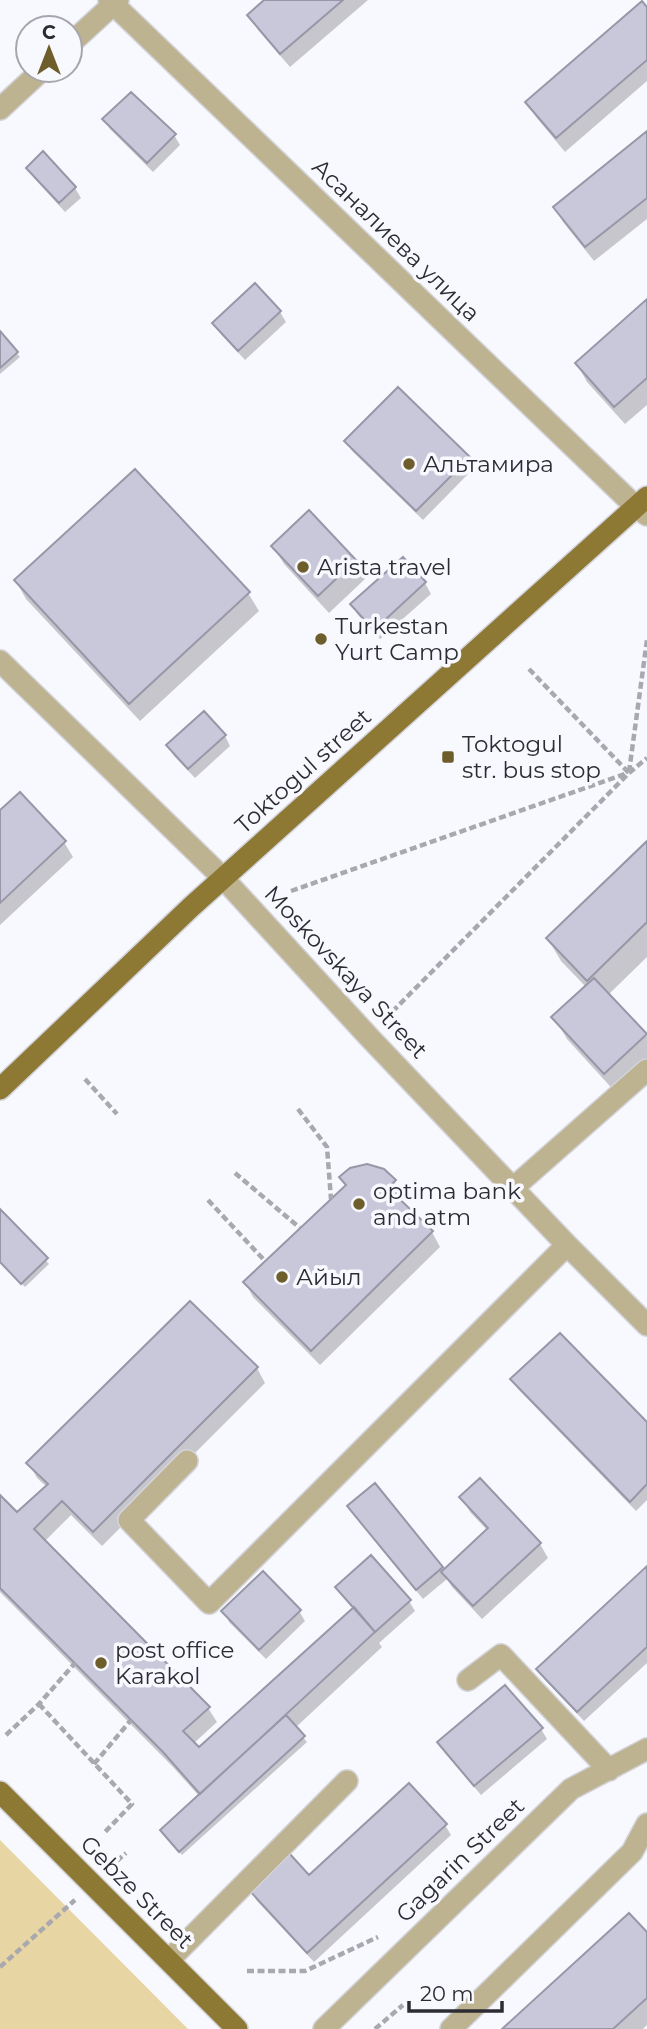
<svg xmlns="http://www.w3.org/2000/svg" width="647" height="2029" font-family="Montserrat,sans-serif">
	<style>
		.green { fill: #e7d6a4 }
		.shadow { fill: #0003 }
		.building { fill: #c9c8da; stroke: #9897a8; stroke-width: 2 }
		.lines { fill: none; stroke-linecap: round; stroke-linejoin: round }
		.minor-casing { stroke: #d3d3da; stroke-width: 24 }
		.major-casing { stroke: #d3d3da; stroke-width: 24 }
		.path { stroke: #a9a8af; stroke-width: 4.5; stroke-dasharray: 7 3.5; stroke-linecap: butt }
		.minor { stroke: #beb391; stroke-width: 21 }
		.major { stroke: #8d7834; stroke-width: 21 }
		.poi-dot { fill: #6e5e2b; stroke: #f8f8ff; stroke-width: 2.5 }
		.labels { text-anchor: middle; stroke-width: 7; stroke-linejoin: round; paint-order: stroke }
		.street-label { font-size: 23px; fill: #2d2c33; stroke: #f8f8ff }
		.poi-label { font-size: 23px; fill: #2d2c33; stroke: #f8f8ff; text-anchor: start }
	</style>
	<rect width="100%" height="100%" fill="#f8f8ff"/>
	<!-- green -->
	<path class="green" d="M0 1840 188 2029H0Z"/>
	<!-- shadow -->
	<path class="shadow" d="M267 0H368L290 67 258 30 249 15Z
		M647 10V81L565 152 536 117 527 102Z
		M104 119 174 135 180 145 153 172 110 129Z
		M647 133V219L594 261 563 222 555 207Z
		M28 168 75 188 81 198 65 212 34 178Z
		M647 301V405L625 424 587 382 577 364Z
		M280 312 286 322 245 360 220 333 214 323Z
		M0 334 20 357 0 374Z
		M346 441 468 458 474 468 423 520 352 451Z
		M309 512 355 561 365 579 329 613 284 564 273 546Z
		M403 559 425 583 431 594 380 639 358 615 352 605Z
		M16 581 248 593 259 611 140 721 26 599Z
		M225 736 230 746 195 778 174 756 168 746Z
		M0 813 64 842 73 857 0 925Z
		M647 843V957L608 995 647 1037V1069L618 1095 567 1039 554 1017 586 987 561 961 548 939Z
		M341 1177 394 1181 403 1196 398 1200 432 1232 440 1247 320 1365 253 1297 245 1282 346 1187Z
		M0 1211 49 1264 25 1287 0 1262Z
		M257 1368 265 1383 102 1546 71 1515 44 1542 208 1708 217 1722 193 1744 199 1750 354 1610 337 1587 409 1601 415 1611 379 1643 382 1647 295 1728 307 1742 182 1855 165 1835 200 1797 173 1767 0 1592V1498L17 1514 47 1487 37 1478 29 1463Z
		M512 1379 647 1425V1500L636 1511 518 1389Z
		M375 1486 444 1571 488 1531 470 1512 462 1497 540 1544 548 1558 482 1619 452 1587 447 1579 423 1599 355 1516 349 1506Z
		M647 1568V1663L584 1721 544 1679 539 1669Z
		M224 1611H299L305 1621 266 1659 229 1622Z
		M541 1729 547 1739 481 1795 445 1753 439 1742Z
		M445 1825 451 1835 314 1962 257 1901 251 1890 309 1877Z
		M647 1935V2025L643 2029H504Z"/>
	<!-- building -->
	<path class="building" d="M264 0H343L280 54 247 15Z
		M642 1 647 7V60L556 138 525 102Z
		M131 92 176 134 147 163 102 119Z
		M647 131V198L585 247 553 207Z
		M43 151 76 187 59 203 26 168Z
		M255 283 281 311 238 351 212 323Z
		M647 299V378L614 407 575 363Z
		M0 331 18 352 0 368Z
		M398 387 470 457 416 511 344 441Z
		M135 469 250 592 129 704 14 580Z
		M309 510 356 560 318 596 271 546Z
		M403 557 426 582 374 630 350 604Z
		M204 711 226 735 188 769 166 745Z
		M20 792 66 841 0 903V810Z
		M647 841V922L587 981 546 938Z
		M594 978 647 1034 604 1074 551 1017Z
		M367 1164 384 1169 396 1180 388 1188 433 1231 311 1351 243 1282 346 1185 339 1177 350 1168Z
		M0 1209 48 1258 21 1284 0 1262Z
		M190 1301 258 1367 93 1532 62 1501 34 1529 210 1707 183 1731 199 1747 354 1607 375 1632 200 1794 163 1752 0 1588V1495L17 1512 48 1484 26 1463Z
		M560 1333 647 1422V1484L630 1502 510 1379Z
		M480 1478 541 1543 473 1606 441 1572 488 1528 459 1497Z
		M375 1483 443 1567 416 1590 347 1506Z
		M371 1555 411 1600 375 1632 335 1587Z
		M647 1566V1647L577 1712 536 1669Z
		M263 1571 301 1610 259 1650 221 1611Z
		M505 1685 543 1728 474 1786 437 1742Z
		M286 1715 305 1736 179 1852 160 1830Z
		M409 1783 447 1824 307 1953 249 1890 289 1853 309 1875Z
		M629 1913 647 1932V1998L613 2029H502Z"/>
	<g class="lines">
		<defs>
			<path id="minor" d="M109 0 636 507 647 515
				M70 44 118 0
				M0 109 42 70
				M0 661 223 878 368 1036 567 1245 647 1325
				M513 1188 647 1070
				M187 1461 129 1520 209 1603 567 1245
				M468 1680 501 1655 609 1770
				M169 1960 347 1781
				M324 2029 571 1789 647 1749
				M451 2029 632 1852 647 1824"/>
			<path id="major" d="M0 1089 191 907 647 497
				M0 1792 237 2029"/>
		</defs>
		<!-- minor casing -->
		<use href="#minor" class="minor-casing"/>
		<!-- major casing -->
		<use href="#major" class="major-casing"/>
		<!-- path -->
		<path class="path" d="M529 669 629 773
			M629 772 647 640
			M291 891 628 773
			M385 1019 629 773 647 758
			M85 1079 117 1114
			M298 1109 327 1147 331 1199
			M235 1173 300 1228
			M208 1200 265 1261
			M39 1704 132 1804 105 1832
			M6 1735 39 1704 75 1663
			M94 1764 131 1720
			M109 1868 126 1853
			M0 1967 75 1900
			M247 1971H305L378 1937
			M375 2029 403 2005"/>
		<!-- minor -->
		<use href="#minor" class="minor"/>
		<!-- major -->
		<use href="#major" class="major"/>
	</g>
	<!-- markers -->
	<g class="poi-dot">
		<circle cx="409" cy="464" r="7"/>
		<circle cx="303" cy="567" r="7"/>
		<circle cx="321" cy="639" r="7"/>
		<rect x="441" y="750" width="14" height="14" rx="3.5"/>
		<circle cx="359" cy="1204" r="7"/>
		<circle cx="282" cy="1277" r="7"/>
		<circle cx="101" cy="1663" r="7"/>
	</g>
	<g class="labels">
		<!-- street labels -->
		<g class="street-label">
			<text transform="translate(396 240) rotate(44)" y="8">Асаналиева улица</text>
			<text transform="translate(303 771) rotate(-42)" y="8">Toktogul street</text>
			<text transform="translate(346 972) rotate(47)" y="8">Moskovskaya Street</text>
			<text transform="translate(460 1860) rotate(-44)" y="8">Gagarin Street</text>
			<text transform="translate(137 1892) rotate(45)" y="8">Gebze Street</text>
		</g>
		<!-- poi labels -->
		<g class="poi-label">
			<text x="423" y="472">Альтамира</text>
			<text x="317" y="575">Arista travel</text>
			<text x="335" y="634">Turkestan<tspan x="335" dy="26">Yurt Camp</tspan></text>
			<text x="462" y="752">Toktogul<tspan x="462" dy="26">str. bus stop</tspan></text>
			<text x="373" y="1199">optima bank<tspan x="373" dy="26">and atm</tspan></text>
			<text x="296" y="1285">Айыл</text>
			<text x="115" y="1658">post office<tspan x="115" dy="26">Karakol</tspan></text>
		</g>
	</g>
	<!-- north arrow -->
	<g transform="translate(49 49)"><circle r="33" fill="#f8f8ff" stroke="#a7a6ad" stroke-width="2"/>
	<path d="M0-5L12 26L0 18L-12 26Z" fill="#6e5e2b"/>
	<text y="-10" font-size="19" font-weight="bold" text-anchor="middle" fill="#2d2c33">С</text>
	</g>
	<!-- scale -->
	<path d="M409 2001v10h93v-10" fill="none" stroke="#2d2c33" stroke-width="3.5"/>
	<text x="420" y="2001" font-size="21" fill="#2d2c33" stroke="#f8f8ff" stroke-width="5" paint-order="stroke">20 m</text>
</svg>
